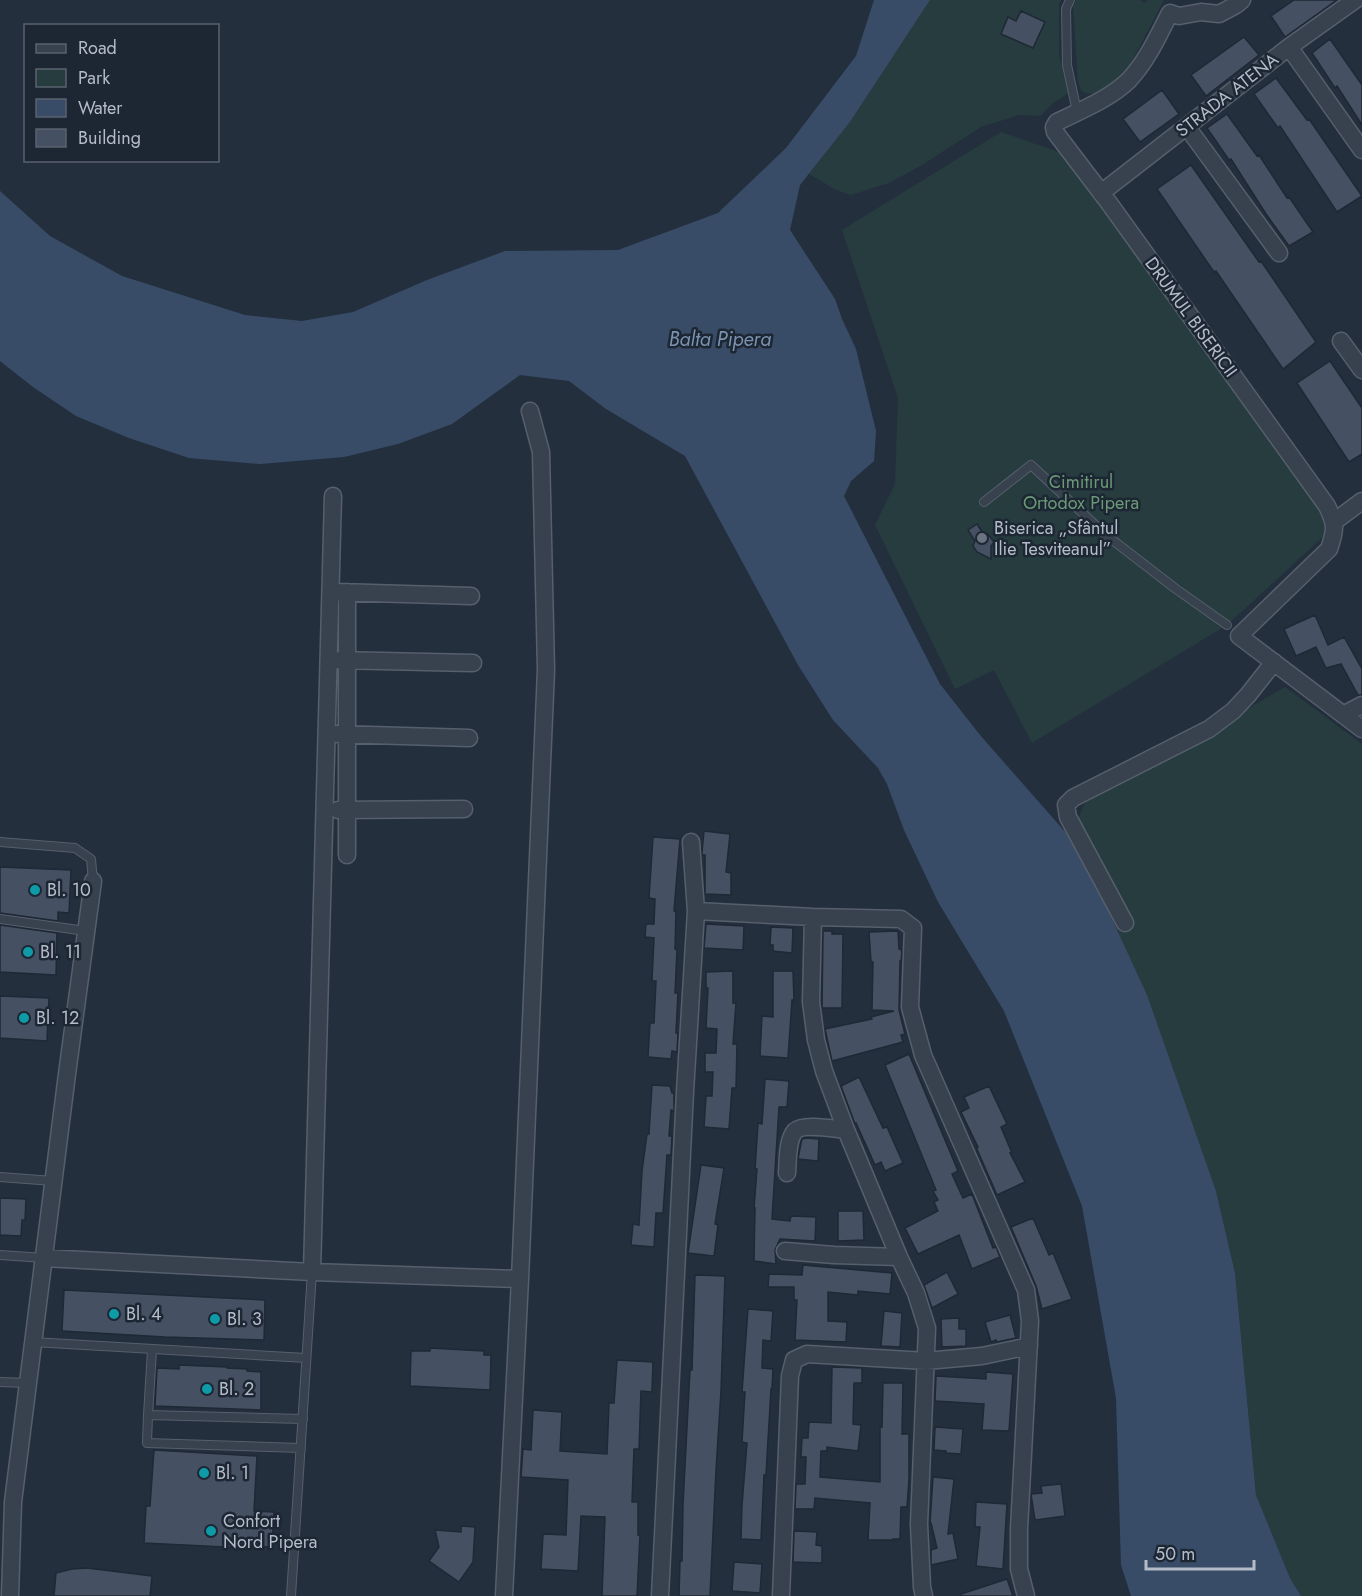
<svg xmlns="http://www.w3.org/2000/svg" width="1362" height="1596" font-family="Jost,sans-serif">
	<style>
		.green { fill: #263c3f }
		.water { fill: #394c67 }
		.building { fill: #455162; stroke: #1f2835; stroke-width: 1.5 }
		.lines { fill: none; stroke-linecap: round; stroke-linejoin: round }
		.service-casing { stroke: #565f6c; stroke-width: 10 }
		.minor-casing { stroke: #565f6c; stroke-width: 19 }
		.service { stroke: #38414e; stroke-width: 8 }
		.minor { stroke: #38414e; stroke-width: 16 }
		.worship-dot { fill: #6b7280; stroke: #1d2633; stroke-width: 2 }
		.culture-dot { fill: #0f9aa8; stroke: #1d2633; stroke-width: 2 }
		.labels { text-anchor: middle; stroke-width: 5; stroke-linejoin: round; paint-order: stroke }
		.street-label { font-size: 18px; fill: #b4bcc9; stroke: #1d2633 }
		.park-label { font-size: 18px; fill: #6b9a76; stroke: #1d2633 }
		.poi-label { font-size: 18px; fill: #b4bcc9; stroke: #1d2633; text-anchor: start }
		.water-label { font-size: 20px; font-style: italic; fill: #7c92b1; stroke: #1d2633 }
	</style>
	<rect width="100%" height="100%" fill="#242f3e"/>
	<!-- green -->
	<path class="green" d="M930 0H1061L1059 5V54L1069 93 1052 104 1040 116 1019 115 981 127 922 165 889 183 851 195 836 190 809 174 850 122Z
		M1076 0H1140L1145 3 1147 0H1164L1128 69 1108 86 1095 94 1086 93 1081 90 1078 81 1073 6Z
		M1001 132 1068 155 1334 527 1227 625 1032 743 994 670 955 689 875 525 895 484 898 398 842 230Z
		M1285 687 1362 744V1596H1301L1290 1578 1256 1495 1235 1273 1216 1191 1192 1126 1100 893 1078 854 1092 841 1077 821 1085 803Z"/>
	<!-- water -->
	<path class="water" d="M874 0H930L850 122 800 185 790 230 835 299 842 319 856 349 876 431 874 461 851 481 844 496 940 684 980 735 1067 834 1100 893 1147 995 1216 1191 1235 1273 1256 1495 1290 1578 1301 1596H1131L1121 1565 1116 1398 1082 1206 1004 1011 938 902 904 830 887 784 878 768 833 720 798 665 685 456 606 409 569 381 520 375 452 424 398 444 344 457 260 464 189 458 129 438 76 416 33 387 0 361V191L50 236 122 276 245 315 302 321 353 312 427 280 505 251 618 250 718 213 786 148 856 56Z"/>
	<!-- building -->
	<path class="building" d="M1294 0H1337L1285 37 1271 16Z
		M1021 11 1045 22 1033 48 1001 34 1008 17 1016 21Z
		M1244 37 1259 55 1206 96 1191 75Z
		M1330 39 1362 85V125L1337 86 1335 88 1312 53Z
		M1276 78 1307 120 1309 119 1362 196 1337 212 1280 126 1278 128 1254 94Z
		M1162 90 1179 114 1140 142 1123 119Z
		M1227 114 1257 156 1259 155 1287 198 1289 197 1313 232 1289 246 1266 214 1231 159 1229 160 1207 128Z
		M1191 165 1259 262 1261 261 1316 342 1283 369 1216 271 1214 272 1157 189Z
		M1330 361 1362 408V454L1349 462 1297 383Z
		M977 524 984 535 988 534 994 542 991 546V559L977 552 973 546 975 541 968 530Z
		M1315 615 1328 645 1344 637 1362 669V695H1358L1341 664 1326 668 1316 647 1296 656 1284 629Z
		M704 831 730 834 726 872 731 873V895L705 894V855H702V852Z
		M653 837 680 839 674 911H676L675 949 677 950 675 993H678L676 1033H678L677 1052 672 1051 671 1059 648 1057 650 1023H654L656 981H652L654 938 645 937 646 924H654L655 899 649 898Z
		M0 867 71 870 69 913 58 912V921L0 913Z
		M706 924 744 926 743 950 704 948Z
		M0 925 57 933 56 975 0 972Z
		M771 927 793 928 792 953 773 951V945H770Z
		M823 931H832V934H843L842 1008H822Z
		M898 931 899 949H901L902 953 901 961H900L899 1010 905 1034 901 1035 903 1042 832 1061 825 1029 872 1019 871 1017 894 1011 872 1010 873 962H871L869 932Z
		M733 971V1003H736L733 1044H737L736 1088H732L729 1129 704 1127 706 1096H712L713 1072H705V1053H716L717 1029 706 1028 708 988H706V972Z
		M773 971H793L794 1000H792L788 1058 760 1056 762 1016 773 1017Z
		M0 996 49 998 47 1041 0 1038Z
		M909 1054 958 1171 952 1174 963 1198 972 1194 993 1248 996 1247 1000 1257 972 1269 959 1235 918 1254 905 1228 938 1211 934 1202 938 1200 933 1191 936 1190 885 1065Z
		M859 1077 883 1128 887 1127 903 1163 885 1171 881 1162 875 1165 856 1123 855 1124 841 1086Z
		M765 1079 789 1081 787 1107H779L772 1219 790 1221 791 1216 816 1217 815 1241 780 1239 775 1250 776 1264 754 1261 755 1208H754L757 1169H755L758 1123 762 1124Z
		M652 1085 670 1086 672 1093H674V1111L671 1110 669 1136H672L671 1155H667L663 1213H656L654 1247 631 1245 633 1224 639 1225 642 1171 647 1134H649Z
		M989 1086 1007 1124 1001 1127 1012 1153H1010L1025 1182 997 1195 976 1147H978L961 1112 969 1108 964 1097Z
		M806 1138 819 1139 818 1161 798 1159 801 1143 802 1139Z
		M701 1165 724 1168 715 1224 718 1225 714 1256 688 1253Z
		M0 1198 26 1199 25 1220H22L21 1236 0 1235Z
		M838 1211H863L864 1240 838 1241Z
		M1033 1218 1049 1255 1053 1253 1072 1299 1042 1309 1036 1286 1011 1227Z
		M803 1265 892 1273 890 1294 858 1291V1295L828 1292V1321L847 1322 846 1342 795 1340 797 1300H794V1287H768L769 1274 802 1275Z
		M947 1272 958 1294 932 1308 924 1285Z
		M695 1275 725 1276 721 1391 716 1470 710 1596H679L680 1561H682L683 1504 688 1408 690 1370H692Z
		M64 1290 265 1300 264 1340 165 1337 62 1331Z
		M748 1309 773 1311 771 1341 763 1340 762 1368 773 1369 772 1389H771L766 1475H764L761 1540 741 1539 742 1505 747 1443 742 1442 745 1392H742Z
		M884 1311 902 1313 900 1347 881 1346Z
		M1010 1315 1016 1338 997 1342 996 1340 991 1342 985 1322Z
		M959 1318V1329H966V1346L942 1347 941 1319Z
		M430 1348 484 1351V1355H491L490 1390 410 1386 411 1351H430Z
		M617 1360 653 1362 652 1392 641 1391 639 1449H634L632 1502H638V1535H640L637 1596H602L605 1517 581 1516 578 1571 541 1569 543 1534 566 1535 568 1480 521 1477 523 1449 531 1450 533 1410 562 1412 560 1451 607 1454 609 1403H614Z
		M179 1365 227 1367V1368L247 1369V1371L261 1372V1410L155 1406 157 1368 179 1369Z
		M832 1367 862 1368V1383H854L853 1424 861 1425 858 1451 827 1447V1451H821L820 1477 880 1482V1427H882L883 1383H903L902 1434H909V1479L907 1507H901L900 1539H893V1540H868L870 1503 815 1498 814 1509H795L796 1484H805L806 1457H801L802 1438H808L809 1422 831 1423Z
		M986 1372 1013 1374 1009 1431 982 1430 984 1404 935 1401 936 1376 986 1379Z
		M935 1427 963 1429 961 1454 946 1453V1451L934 1450Z
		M154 1450 257 1456 254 1511 274 1512 272 1547 245 1546V1548L144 1543 146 1506H150Z
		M933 1477 954 1479 948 1534 953 1533 958 1559 931 1565V1550L937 1548 931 1523H930Z
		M1061 1484 1065 1516 1035 1520 1031 1494 1042 1493 1041 1486Z
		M976 1502 1007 1504 1003 1569 976 1566 980 1527H975Z
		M461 1526 475 1527 473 1562 459 1582 429 1561 439 1547 435 1530 461 1532Z
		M794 1531 817 1532 816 1545 822 1546V1563L793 1562Z
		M734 1562 762 1564 760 1593 732 1591Z
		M87 1568 152 1576 150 1596H54L56 1573 72 1569Z
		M1007 1579 1013 1596H961V1594Z"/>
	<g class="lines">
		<defs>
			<path id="service" d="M1070 0 1066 9 1067 65 1077 112
				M984 502 1031 465 1106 535 1176 589 1227 625
				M0 842 75 848 91 859 93 881
				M0 919 86 931
				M0 1177 53 1181
				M0 1255 44 1258
				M33 1342 306 1358
				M152 1350 148 1415 303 1419
				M0 1382 28 1383
				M148 1415 147 1443 301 1448
				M291 1596 312 1272"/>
			<path id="minor" d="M1242 0 1236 5 1219 14 1201 12 1179 16 1170 13C1158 36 1147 61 1129 80 1111 98 1080 111 1057 122L1054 127 1055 132 1109 203 1327 506C1336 525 1336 529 1329 549L1239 636 1362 729
				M1289 47 1362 150
				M1187 127 1279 253
				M1101 193 1289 47 1355 0
				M1341 341 1362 370
				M1335 521 1362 501
				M338 592 471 596
				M336 660 473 663
				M1343 715 1362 705
				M337 734 469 738
				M338 810 464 809
				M347 855V592
				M696 911 813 917 901 919 913 928 910 1007 923 1055 1026 1290 1030 1321 1019 1529V1569L1026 1596
				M813 917 811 1002 816 1040 824 1071 846 1130 899 1257 916 1293 927 1328 919 1524 922 1587 924 1596
				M1125 923 1068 817 1066 805 1073 798 1209 729 1233 711 1248 695 1274 662
				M787 1173C788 1161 787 1140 795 1131 803 1123 835 1129 846 1130
				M785 1251 834 1255 899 1257
				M44 1258 312 1272 520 1279
				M312 1272 333 496
				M10 1596 13 1502 67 1074 93 881
				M504 1596 520 1279 546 670 541 452 530 411
				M660 1596 685 1092 696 911 691 842
				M781 1596 790 1376 794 1360 807 1354 926 1361 982 1356 1029 1346"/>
		</defs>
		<!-- service casing -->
		<use href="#service" class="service-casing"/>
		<!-- minor casing -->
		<use href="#minor" class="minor-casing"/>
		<!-- service -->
		<use href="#service" class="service"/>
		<!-- minor -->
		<use href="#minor" class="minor"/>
	</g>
	<!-- markers -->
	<circle class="worship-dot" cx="982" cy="538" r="6"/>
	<g class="culture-dot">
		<circle cx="35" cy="890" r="6"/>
		<circle cx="28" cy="952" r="6"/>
		<circle cx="24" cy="1018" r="6"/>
		<circle cx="114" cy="1314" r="6"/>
		<circle cx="215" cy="1319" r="6"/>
		<circle cx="207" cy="1389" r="6"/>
		<circle cx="204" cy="1473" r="6"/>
		<circle cx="211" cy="1531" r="6"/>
	</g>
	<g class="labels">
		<!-- street labels -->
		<g class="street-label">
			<text transform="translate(1227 95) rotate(-38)" y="6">STRADA ATENA</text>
			<text transform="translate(1191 317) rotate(54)" y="6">DRUMUL BISERICII</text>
		</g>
		<!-- park labels -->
		<g class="park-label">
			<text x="1081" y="488">Cimitirul<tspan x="1081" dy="21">Ortodox Pipera</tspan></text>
		</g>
		<!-- poi labels -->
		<g class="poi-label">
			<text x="994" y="534">Biserica „Sfântul<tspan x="994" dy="21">Ilie Tesviteanul”</tspan></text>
			<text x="47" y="896">Bl. 10</text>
			<text x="40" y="958">Bl. 11</text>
			<text x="36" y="1024">Bl. 12</text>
			<text x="126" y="1320">Bl. 4</text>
			<text x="227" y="1325">Bl. 3</text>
			<text x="219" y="1395">Bl. 2</text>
			<text x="216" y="1479">Bl. 1</text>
			<text x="223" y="1527">Confort<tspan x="223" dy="21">Nord Pipera</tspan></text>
		</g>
		<!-- water labels -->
		<g class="water-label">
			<text x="720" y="346">Balta Pipera</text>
		</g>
	</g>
	<!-- legend -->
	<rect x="24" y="24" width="195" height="138" fill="#1d2633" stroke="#59626f" stroke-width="1.5"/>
	<rect x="36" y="44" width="30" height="9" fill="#38414e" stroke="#59626f" stroke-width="1.5"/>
	<text x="78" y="54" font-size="18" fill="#b4bcc9">Road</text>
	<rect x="36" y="69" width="30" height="18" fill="#263c3f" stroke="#59626f" stroke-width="1.5"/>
	<text x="78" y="84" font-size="18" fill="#b4bcc9">Park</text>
	<rect x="36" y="99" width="30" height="18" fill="#394c67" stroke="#59626f" stroke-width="1.5"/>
	<text x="78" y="114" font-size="18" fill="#b4bcc9">Water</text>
	<rect x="36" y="129" width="30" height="18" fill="#455162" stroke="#59626f" stroke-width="1.5"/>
	<text x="78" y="144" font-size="18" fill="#b4bcc9">Building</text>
	<!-- scale -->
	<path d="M1146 1560v9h108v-9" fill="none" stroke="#b4bcc9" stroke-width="3"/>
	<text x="1155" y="1560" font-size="18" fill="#b4bcc9" stroke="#1d2633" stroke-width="4.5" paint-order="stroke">50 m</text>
</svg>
